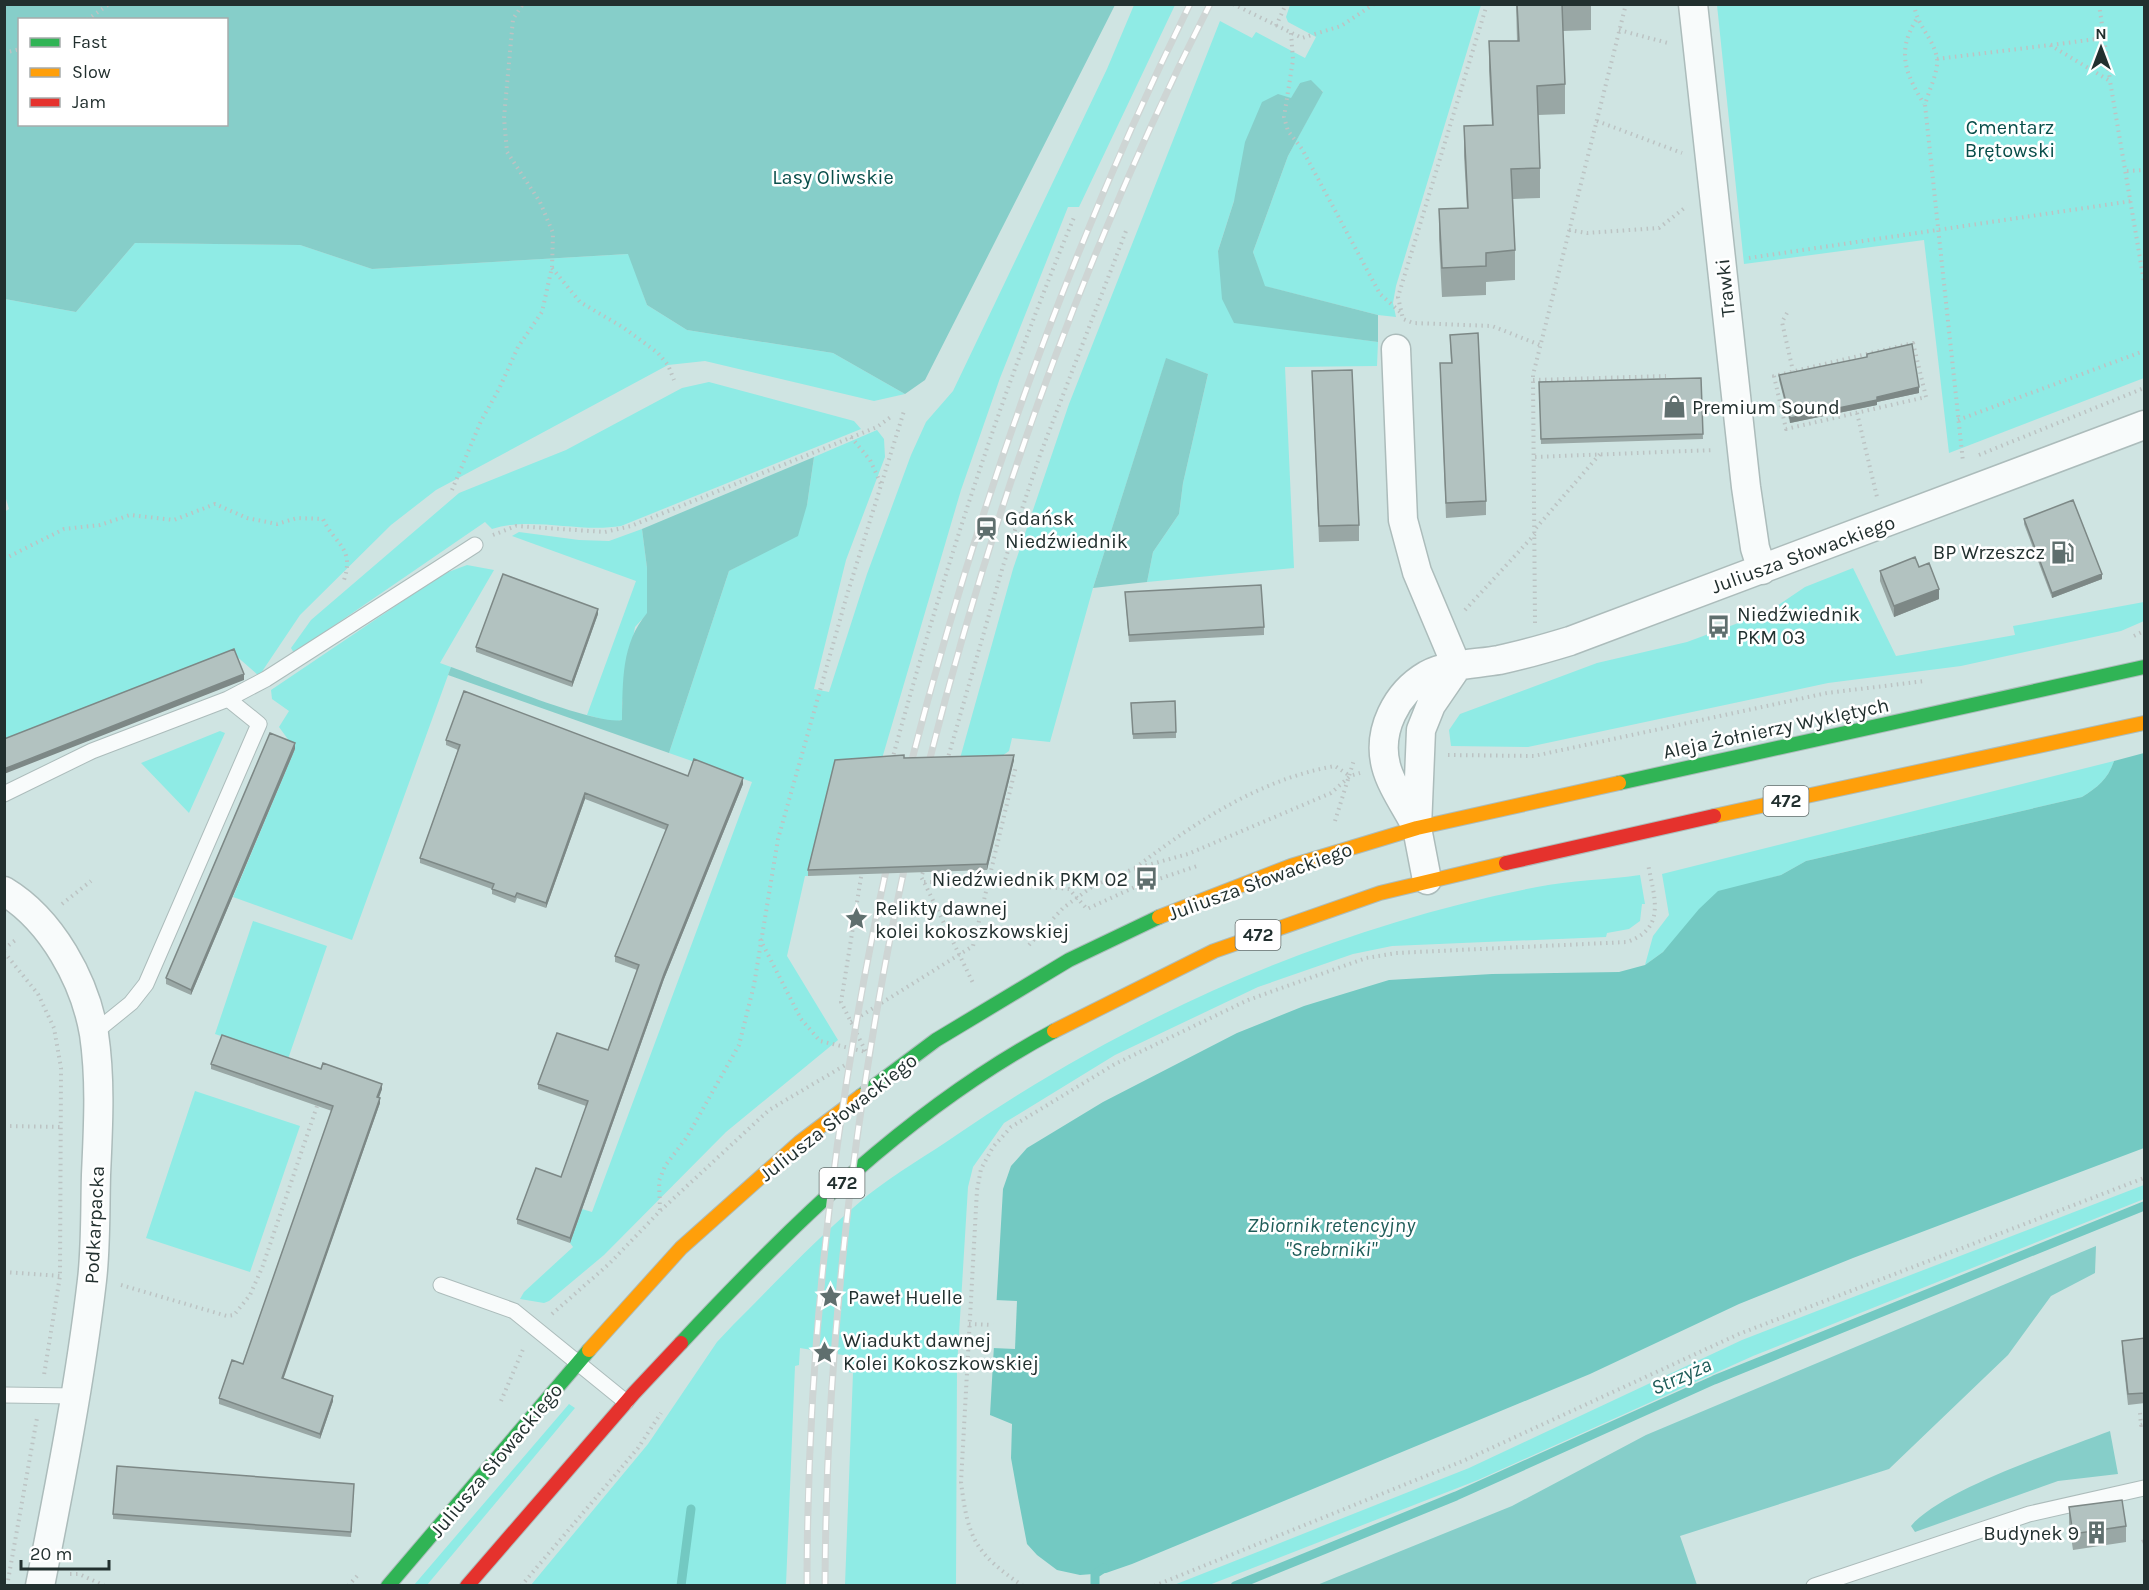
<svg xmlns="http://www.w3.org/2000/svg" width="2149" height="1590" font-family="Karla,sans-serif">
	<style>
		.green { fill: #8febe5 }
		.forest { fill: #86cec9; fill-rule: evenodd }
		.water { fill: #73c9c2 }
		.pier { fill: #cfe4e2 }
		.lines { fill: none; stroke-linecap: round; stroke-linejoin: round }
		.stream { stroke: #73c9c2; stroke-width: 9 }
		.lane-casing { stroke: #acbcbb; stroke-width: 17 }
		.street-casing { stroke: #acbcbb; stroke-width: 31 }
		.fast-casing { stroke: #acbcbb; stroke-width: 16 }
		.slow-casing { stroke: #acbcbb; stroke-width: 16 }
		.jam-casing { stroke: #acbcbb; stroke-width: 16 }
		.path { stroke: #bcc3c3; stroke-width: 4; stroke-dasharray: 1.5 4.5; stroke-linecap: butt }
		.lane { stroke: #f8fbfb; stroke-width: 15 }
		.street { stroke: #f8fbfb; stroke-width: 28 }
		.fast { stroke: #30b455; stroke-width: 14 }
		.slow { stroke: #ff9f0a; stroke-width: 14 }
		.jam { stroke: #e5322d; stroke-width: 14 }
		.rail-casing { stroke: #ced5d4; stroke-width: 7 }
		.rail { stroke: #fff; stroke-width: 4.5; stroke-dasharray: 14; stroke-linecap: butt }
		.wall { fill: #99a7a5 }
		.shaded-wall { fill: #7d8886 }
		.building { fill: #b2c2c0; stroke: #7d8886; stroke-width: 1.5 }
		.labels { text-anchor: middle; stroke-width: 5; stroke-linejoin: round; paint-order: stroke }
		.shield { fill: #fff; stroke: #646e6d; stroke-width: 1.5 }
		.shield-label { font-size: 18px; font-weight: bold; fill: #22302f }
		.park-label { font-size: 20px; fill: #084e4a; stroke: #fff }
		.street-label { font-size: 20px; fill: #22302f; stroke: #fff }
		.poi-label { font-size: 20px; fill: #22302f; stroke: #fff; text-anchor: start }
		.water-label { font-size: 21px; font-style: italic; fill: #1f5d59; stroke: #fff }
	</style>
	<rect width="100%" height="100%" fill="#cfe4e2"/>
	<!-- green -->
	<path class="green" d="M1134 5H1175L1079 207H1068L1000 378 961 490 881 762 808 876H805L787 956 838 1040 726 1132 604 1255 549 1301 544 1303 520 1299 524 1292 573 1247 570 1243 582 1209 592 1212 752 782 669 753 729 571 761 554 807 505 814 457 877 430 884 439 885 457 846 560 814 689 829 692 867 574 911 455 926 422 953 391 1107 69Z
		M1290 5H1481L1396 286 1393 303 1396 317 1378 315 1264 286 1253 252 1288 156 1323 91 1300 83 1234 201 1218 251 1234 322 1378 342 1377 366 1285 367 1294 568 1147 582 1153 552 1179 514 1183 483 1208 374 1166 359 1093 588 1050 742 1012 738 1009 751 995 761 959 762 1013 569 1069 404 1220 21 1252 38 1256 32 1305 58 1316 37 1288 22 1286 17Z
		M1717 5H2144V378L1949 453 1924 240 1744 264Z
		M135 243 300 245 372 269 629 254 647 305 687 330 833 353 905 394 874 401 705 361 668 365 436 490 391 525 300 615 259 676 234 654 5 744 4 512 9 509 4 492 5 299 76 312Z
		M709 382 854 421 861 429 621 526C578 533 533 516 492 529L485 522 294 653 291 648 311 620 459 493 566 450 682 388Z
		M642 529 647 568V614L635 627 622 704 623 720 613 722 587 715 636 581 512 536 519 532 579 540 609 541Z
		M467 565 494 570 440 663 451 667 352 940 233 897 295 749 279 727 289 711 272 699 271 690 443 574Z
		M1853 568 1896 656 2015 635 2013 626 2144 602V621L2121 631 1961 666 1828 683 1528 747 1451 746 1449 730 1460 714 1597 663 1687 642 1768 612 1805 587Z
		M220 731 225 733 189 813 141 763Z
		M2114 761C2108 779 2098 787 2082 797L1806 861 1781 875 1753 883 1680 934 1663 952 1645 965 1653 936 1669 915 1662 874Z
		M1640 875 1645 904H1642L1640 921 1629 929 1607 933 1606 937 1392 946 1353 954 1258 987 1115 1055 1004 1123 973 1167 968 1187 957 1367 956 1585H845L853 1373 848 1372 849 1356 800 1348 799 1365 795 1366 786 1585H531L648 1444 717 1342 733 1325C777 1281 820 1235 868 1195 896 1173 929 1154 958 1134 1134 1014 1328 928 1537 887 1571 880 1606 880 1640 875Z
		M253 921 327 946 288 1059 215 1034Z
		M195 1091 300 1126 250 1272 146 1238Z
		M2144 1185V1199L1753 1356 1478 1480 1209 1585H1174L1469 1468 1742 1340Z
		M569 1404 575 1408 427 1585H414Z"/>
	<!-- forest -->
	<path class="forest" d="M4 5 5 4 1115 5 925 380 905 394 833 353 687 330 647 305 628 254 372 269 300 245 135 243 76 312 5 299ZM20 20H226V124H20Z
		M1311 80 1323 92 1288 156 1253 252 1265 286 1378 315V342L1234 323 1222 299 1218 251 1234 201 1245 142 1262 102 1278 94 1291 98 1300 83Z
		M1166 358 1208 374 1183 483 1179 514 1153 552 1147 582 1093 588Z
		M814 457 807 505 798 536 729 571 669 753 448 675 451 667C483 678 596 726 622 720 623 681 621 644 647 613V568L642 529Z
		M2096 1246 2095 1273 2051 1296 2008 1355 1889 1469 1680 1536 1697 1585H1317L1512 1506 1646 1435Z
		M2110 1431 2118 1474 2058 1481 1915 1532 1911 1526C1942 1489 2061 1450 2110 1431Z"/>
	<!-- water -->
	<path class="water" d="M2144 753V1148L1853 1258 1739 1304 1590 1374 1132 1564 1106 1573 1080 1575 1057 1570 1037 1555 1027 1544 1018 1497 1011 1458 1012 1424 990 1415 1003 1189 1011 1166 1027 1148 1103 1102 1237 1033 1304 1006 1389 980 1492 974 1619 972 1645 965 1663 952 1699 909 1718 891 1781 875 1806 861 2082 797C2098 787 2108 779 2114 761Z"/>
	<!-- pier -->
	<path class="pier" d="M995 1300 1017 1301 1015 1349 993 1348Z"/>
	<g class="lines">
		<!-- stream -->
		<path class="stream" d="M681 1586 691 1509
			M1095 1586V1574L1104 1568
			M1235 1586 1456 1496 1714 1380 2144 1206"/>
		<defs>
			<path id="lane" d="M228 699 266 679 475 545
				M4 794 92 751 228 699 259 724 146 984 131 1003 94 1033
				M441 1285 514 1311 626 1402
				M4 1395 76 1396
				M1814 1586 2029 1514 2144 1488"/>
			<path id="street" d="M1693 4 1746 487 1755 548 1762 570
				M1396 349 1403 520 1417 572 1457 667
				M1417 828C1407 808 1391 786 1386 766 1377 731 1396 693 1427 675 1447 664 1476 664 1499 660 1523 655 1547 648 1570 641L2144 425
				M1427 880 1417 828 1421 730 1431 705 1457 667
				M4 891C52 920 85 981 94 1034 101 1081 98 1129 96 1175 95 1210 96 1246 92 1280 80 1383 60 1484 40 1586"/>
			<path id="fast" d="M1619 783 2144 667
				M861 1096 936 1040 1069 960 1159 917
				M681 1343C791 1225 910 1108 1054 1031
				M388 1586 589 1350"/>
			<path id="slow" d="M1714 816 2144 723
				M1159 917 1291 866 1417 828 1619 783
				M1054 1031 1214 951 1380 893 1506 863
				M589 1350 681 1248 800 1142 861 1096"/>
			<path id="jam" d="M1506 863 1714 816
				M467 1586 634 1393 681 1343"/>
		</defs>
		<!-- lane casing -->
		<use href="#lane" class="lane-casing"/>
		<!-- street casing -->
		<use href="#street" class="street-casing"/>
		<!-- fast casing -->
		<use href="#fast" class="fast-casing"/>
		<!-- slow casing -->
		<use href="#slow" class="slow-casing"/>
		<!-- jam casing -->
		<use href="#jam" class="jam-casing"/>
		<!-- path -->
		<path class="path" d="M1233 4 1302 38 1341 26 1374 4
			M1487 4 1398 297 1403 319 1413 323 1492 326 1540 345
			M1914 4C1917 27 1933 37 1937 58 1939 71 1928 92 1925 105L1963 462
			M2099 4 2110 80
			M87 20 109 4
			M1916 20C1896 53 1906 74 1924 104
			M1276 26 1286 4
			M1619 30 1668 43
			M1291 33 1293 60 1284 117 1288 131 1302 149 1380 294 1400 312
			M2051 45 2104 38
			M4 53 20 49
			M1937 59 2050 45 2110 81 2144 282
			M1597 121 1682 153
			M2127 171 2144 170
			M1569 230 1587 233 1659 228 1687 206
			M1749 258 2132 201
			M552 268 580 302 624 328 658 353 668 365 674 380
			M1787 313 1782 322 1793 371
			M1913 343 1926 397 1786 429 1774 376Z
			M1533 380 1666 376
			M1857 413 1877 497
			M1958 420 2144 351
			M851 437 870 460 881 484
			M1979 455 2144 388
			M1535 457 1714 450
			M452 490 481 421 499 389 518 347 542 312 552 267 553 233 540 202 507 152 504 118 513 19 523 4
			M1536 528 1600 454
			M493 535 516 526 605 532 631 526 877 427 892 416
			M4 559 64 529 100 525 130 515 174 520 215 504 247 518 277 524 297 518 323 519C334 544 355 547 344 580
			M1465 610 1535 534
			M1535 623 1533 375 1626 4
			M2134 636 2144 631
			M1448 755 1534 756 1827 693 1925 681
			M892 760C943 574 1001 392 1075 215
			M947 761 1003 566 1040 455 1126 231
			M1335 821 1354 760
			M925 867 921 877 924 882 973 983
			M1135 868C1194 823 1260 779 1335 766L1350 776
			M862 871 841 1002 866 1052
			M924 882H988L1069 889 1087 909 1135 887 1200 865
			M62 904 91 881
			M760 939 801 1019 820 1041 866 1052
			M1029 945 1063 908 1093 886 1133 869 1188 854 1331 793 1350 776 1360 773
			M4 949 18 938
			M4 952 38 994 54 1028 61 1068 60 1276 44 1375
			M851 1022 973 946 1016 766
			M4 1126 64 1127
			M660 1210 659 1181 665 1166 687 1137 739 1045 754 985 778 839 847 595 904 411
			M4 1272 61 1276
			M121 1285 227 1316 234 1315 250 1295 262 1268 317 1106
			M552 1314 609 1264 660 1211 769 1110 852 1061
			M969 1324 993 1325
			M501 1401 524 1347
			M2140 1413 2141 1425 2144 1424
			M2142 1542 2144 1541
			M70 1574H79L105 1586
			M7 1586 37 1418
			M348 1586 358 1575
			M521 1586 638 1448 661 1413
			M1023 1586C975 1553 968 1539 961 1482L977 1190 981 1169 993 1147 1011 1127 1115 1064 1248 1000 1366 958 1396 953 1627 942C1667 928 1654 897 1648 864
			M1154 1586 1463 1461 1739 1334 2144 1178"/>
		<!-- lane -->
		<use href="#lane" class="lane"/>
		<!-- street -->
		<use href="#street" class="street"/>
		<!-- fast -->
		<use href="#fast" class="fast"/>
		<!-- slow -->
		<use href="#slow" class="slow"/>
		<!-- jam -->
		<use href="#jam" class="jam"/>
		<defs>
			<path id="rail" d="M926 774C992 509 1086 248 1210 4
				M908 775C976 509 1068 251 1190 4
				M807 1586C807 1340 836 1096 889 857
				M825 1586C826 1339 855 1096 907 856"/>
		</defs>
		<!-- rail casing -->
		<use href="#rail" class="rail-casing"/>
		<!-- rail -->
		<use href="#rail" class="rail"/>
	</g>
	<!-- wall -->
	<path class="wall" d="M1516 4H1591V30L1563 31 1565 84V114L1538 115 1540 168V198L1513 199 1515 250V280L1486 282V295L1442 297 1439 239V209L1467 208 1464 156V126L1492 125 1489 71V41H1517Z
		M1450 335 1486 501V515L1446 518 1440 363H1451Z
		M1312 371 1359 525V541L1319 542Z
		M1779 375 1919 393 1877 402V405L1790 423 1779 380Z
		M1701 378 1703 439 1541 444 1539 382Z
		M2024 519 2102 579 2052 598 2024 524Z
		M1919 567 1939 599 1894 617 1880 581V571Z
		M1125 592 1264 627V635L1129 642Z
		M598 614 572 687 476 652V647Z
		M1131 703 1176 732V738L1133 739Z
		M446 740 688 776 743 784 664 979 570 1243 517 1224V1219L561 1177 586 1106 538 1089V1084L608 1050 637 970 615 962V956L666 830 585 799 546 908 517 898 515 903 492 894V889L420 863V858L458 750 446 745Z
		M295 749 191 995 166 984V978Z
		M904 758 1014 760 987 870 808 876V870Z
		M211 1064 321 1069 382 1089 379 1098 380 1103 283 1378 333 1401 320 1439 219 1404V1398L243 1364 332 1111 211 1069Z
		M2145 1338V1403L2128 1405 2122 1351V1341Z
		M354 1484 351 1537 113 1519V1514Z
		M2069 1507 2126 1526V1542L2073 1550 2069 1523Z"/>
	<!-- shaded-wall -->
	<path class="shaded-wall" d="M1919 387V393L1877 402V405L1790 423V418Z
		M2102 574V579L2052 598V593Z
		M1939 589V599L1894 617V606Z
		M598 609V614L572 687V682Z
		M244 674V680L4 774V769Z
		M295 743V749L191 995V990Z
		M1014 755V760L987 870V864Z
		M743 778V784L664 979 570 1243V1238L664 974Z
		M585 793V799L546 908V903Z
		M382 1084V1089L377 1102V1097Z
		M380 1098V1103L282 1383V1378Z
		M333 1396V1401L320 1439V1434Z"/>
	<!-- building -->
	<path class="building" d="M1517 4H1562L1565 84 1537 86 1540 168 1511 169 1515 250 1486 253V266L1442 268 1439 209 1468 208 1464 126 1493 125 1489 41H1519Z
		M1478 333 1486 501 1446 503 1440 363H1452L1450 335Z
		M1912 344 1919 387 1877 397V400L1790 418 1779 375 1867 357V354Z
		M1352 370 1359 525 1319 526 1312 371Z
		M1701 378 1703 434 1541 439 1539 382Z
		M2073 500 2102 574 2052 593 2024 519Z
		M1915 557 1919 567 1929 563 1939 589 1894 606 1880 571Z
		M503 574 598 609 572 682 476 647Z
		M1261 585 1264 627 1129 635 1125 592Z
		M234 649 244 674 4 769V739Z
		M464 691 688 776 694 759 743 778 664 974 570 1238 517 1219 536 1168 561 1177 588 1101 538 1084 557 1033 608 1050 639 965 615 956 668 825 585 793 546 903 517 893 515 897 492 889 494 884 420 858 460 745 446 740Z
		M1175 701 1176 732 1133 734 1131 703Z
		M270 733 295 743 191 990 166 978Z
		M904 755V758L1014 755 987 864 808 870 835 760Z
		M222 1035 321 1069 323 1063 382 1084 377 1097 380 1098 282 1378 333 1396 320 1434 219 1398 232 1360 243 1364 333 1106 211 1064Z
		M2145 1338V1393L2128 1394 2122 1341Z
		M117 1466 354 1484 351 1532 113 1514Z
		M2122 1500 2126 1526 2073 1534 2069 1507Z"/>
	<!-- icons -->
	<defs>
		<symbol id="shop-bare" viewBox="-9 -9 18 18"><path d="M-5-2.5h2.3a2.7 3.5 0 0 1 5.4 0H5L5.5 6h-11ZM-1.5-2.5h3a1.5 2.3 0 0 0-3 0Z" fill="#5f6f6e" stroke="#fff" stroke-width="2.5" paint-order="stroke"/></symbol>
		<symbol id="station-bare" viewBox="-9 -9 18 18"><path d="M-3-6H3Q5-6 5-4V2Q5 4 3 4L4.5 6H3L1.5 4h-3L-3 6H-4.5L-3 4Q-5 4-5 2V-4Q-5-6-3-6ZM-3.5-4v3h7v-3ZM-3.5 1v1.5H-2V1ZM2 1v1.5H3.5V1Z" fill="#5f6f6e" stroke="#fff" stroke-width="2.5" paint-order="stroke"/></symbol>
		<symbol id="fuel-bare" viewBox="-9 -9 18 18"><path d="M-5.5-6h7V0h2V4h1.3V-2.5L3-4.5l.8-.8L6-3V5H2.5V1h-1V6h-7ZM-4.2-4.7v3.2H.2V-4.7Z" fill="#5f6f6e" stroke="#fff" stroke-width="2.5" paint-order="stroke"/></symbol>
		<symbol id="bus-bare" viewBox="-9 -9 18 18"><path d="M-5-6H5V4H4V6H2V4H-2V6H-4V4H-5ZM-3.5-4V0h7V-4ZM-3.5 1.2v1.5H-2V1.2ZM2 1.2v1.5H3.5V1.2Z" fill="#5f6f6e" stroke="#fff" stroke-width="2.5" paint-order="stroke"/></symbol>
		<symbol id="sight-bare" viewBox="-9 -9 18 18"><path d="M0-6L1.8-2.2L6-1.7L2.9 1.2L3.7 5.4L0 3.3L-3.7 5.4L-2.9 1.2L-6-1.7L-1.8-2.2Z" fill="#5f6f6e" stroke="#fff" stroke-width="2.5" paint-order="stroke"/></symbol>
		<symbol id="building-bare" viewBox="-9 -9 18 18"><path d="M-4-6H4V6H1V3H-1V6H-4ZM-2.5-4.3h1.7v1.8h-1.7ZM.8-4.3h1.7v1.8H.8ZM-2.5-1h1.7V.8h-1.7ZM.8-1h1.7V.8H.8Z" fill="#5f6f6e" stroke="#fff" stroke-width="2.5" paint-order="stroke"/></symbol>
	</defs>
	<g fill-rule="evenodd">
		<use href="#shop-bare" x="1658" y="390" width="33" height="33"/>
		<use href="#station-bare" x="970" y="512" width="33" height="33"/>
		<use href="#fuel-bare" x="2046" y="536" width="33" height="33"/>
		<use href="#bus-bare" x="1702" y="610" width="33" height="33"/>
		<use href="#bus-bare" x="1130" y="862" width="33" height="33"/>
		<use href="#sight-bare" x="840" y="902" width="33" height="33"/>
		<use href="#sight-bare" x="814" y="1280" width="33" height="33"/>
		<use href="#sight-bare" x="808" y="1336" width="33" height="33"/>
		<use href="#building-bare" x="2080" y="1516" width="33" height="33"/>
	</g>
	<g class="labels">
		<!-- shield labels -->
		<g class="shield">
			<rect x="1763.5" y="786" width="45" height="30" rx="4.5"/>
			<rect x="1235.5" y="920" width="45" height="30" rx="4.5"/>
			<rect x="819.5" y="1168" width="45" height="30" rx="4.5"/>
		</g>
		<g class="shield-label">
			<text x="1786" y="807">472</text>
			<text x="1258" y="941">472</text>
			<text x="842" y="1189">472</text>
		</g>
		<!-- park labels -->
		<g class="park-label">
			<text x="2010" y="134">Cmentarz<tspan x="2010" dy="23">Brętowski</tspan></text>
			<text x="833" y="184">Lasy Oliwskie</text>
		</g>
		<!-- street labels -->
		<g class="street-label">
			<text transform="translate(1725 288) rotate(-96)" y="7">Trawki</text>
			<text transform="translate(1803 554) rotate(-20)" y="7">Juliusza Słowackiego</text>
			<text transform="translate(1776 728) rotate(-12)" y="7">Aleja Żołnierzy Wyklętych</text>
			<text transform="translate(1260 881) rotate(-20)" y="7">Juliusza Słowackiego</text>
			<text transform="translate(838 1117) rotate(-38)" y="7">Juliusza Słowackiego</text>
			<text transform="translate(94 1225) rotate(-87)" y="7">Podkarpacka</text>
			<text transform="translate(496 1460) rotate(-50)" y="7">Juliusza Słowackiego</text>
		</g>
		<!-- poi labels -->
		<g class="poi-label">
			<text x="1692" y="414">Premium Sound</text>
			<text x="1005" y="525">Gdańsk<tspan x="1005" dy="23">Niedźwiednik</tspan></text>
			<text x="2045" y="559" text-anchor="end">BP Wrzeszcz</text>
			<text x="1737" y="621">Niedźwiednik<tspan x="1737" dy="23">PKM 03</tspan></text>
			<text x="1128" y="886" text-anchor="end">Niedźwiednik PKM 02</text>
			<text x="875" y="915">Relikty dawnej<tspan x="875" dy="23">kolei kokoszkowskiej</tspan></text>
			<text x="848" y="1304">Paweł Huelle</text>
			<text x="843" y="1347">Wiadukt dawnej<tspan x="843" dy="23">Kolei Kokoszkowskiej</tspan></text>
			<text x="2079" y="1540" text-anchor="end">Budynek 9</text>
		</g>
		<!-- water labels -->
		<g class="water-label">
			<text x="1331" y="1232">Zbiornik retencyjny<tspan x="1331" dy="24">"Srebrniki"</tspan></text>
			<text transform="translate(1681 1376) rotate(-24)" y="7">Strzyża</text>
		</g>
	</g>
	<!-- border -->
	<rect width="2149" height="1590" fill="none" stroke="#22302f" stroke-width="12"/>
	<!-- legend -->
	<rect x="18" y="18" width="210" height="108" fill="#ffffff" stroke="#a7acac" stroke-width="1.5"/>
	<rect x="30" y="38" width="30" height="9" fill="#30b455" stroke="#a7acac" stroke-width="1.5"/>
	<text x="72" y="48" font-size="18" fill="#22302f">Fast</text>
	<rect x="30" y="68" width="30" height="9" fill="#ff9f0a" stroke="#a7acac" stroke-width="1.5"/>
	<text x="72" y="78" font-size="18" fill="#22302f">Slow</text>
	<rect x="30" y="98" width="30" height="9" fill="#e5322d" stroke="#a7acac" stroke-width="1.5"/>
	<text x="72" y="108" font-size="18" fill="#22302f">Jam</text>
	<!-- north arrow -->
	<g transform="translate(2101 48)" stroke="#ffffff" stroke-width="4.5" paint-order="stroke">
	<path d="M0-4.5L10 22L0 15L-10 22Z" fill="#22302f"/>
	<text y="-9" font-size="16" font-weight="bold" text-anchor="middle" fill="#22302f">N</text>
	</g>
	<!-- scale -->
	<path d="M21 1560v9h88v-9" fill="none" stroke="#22302f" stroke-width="3"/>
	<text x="30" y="1560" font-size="18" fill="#22302f" stroke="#ffffff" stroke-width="4.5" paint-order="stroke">20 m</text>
</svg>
